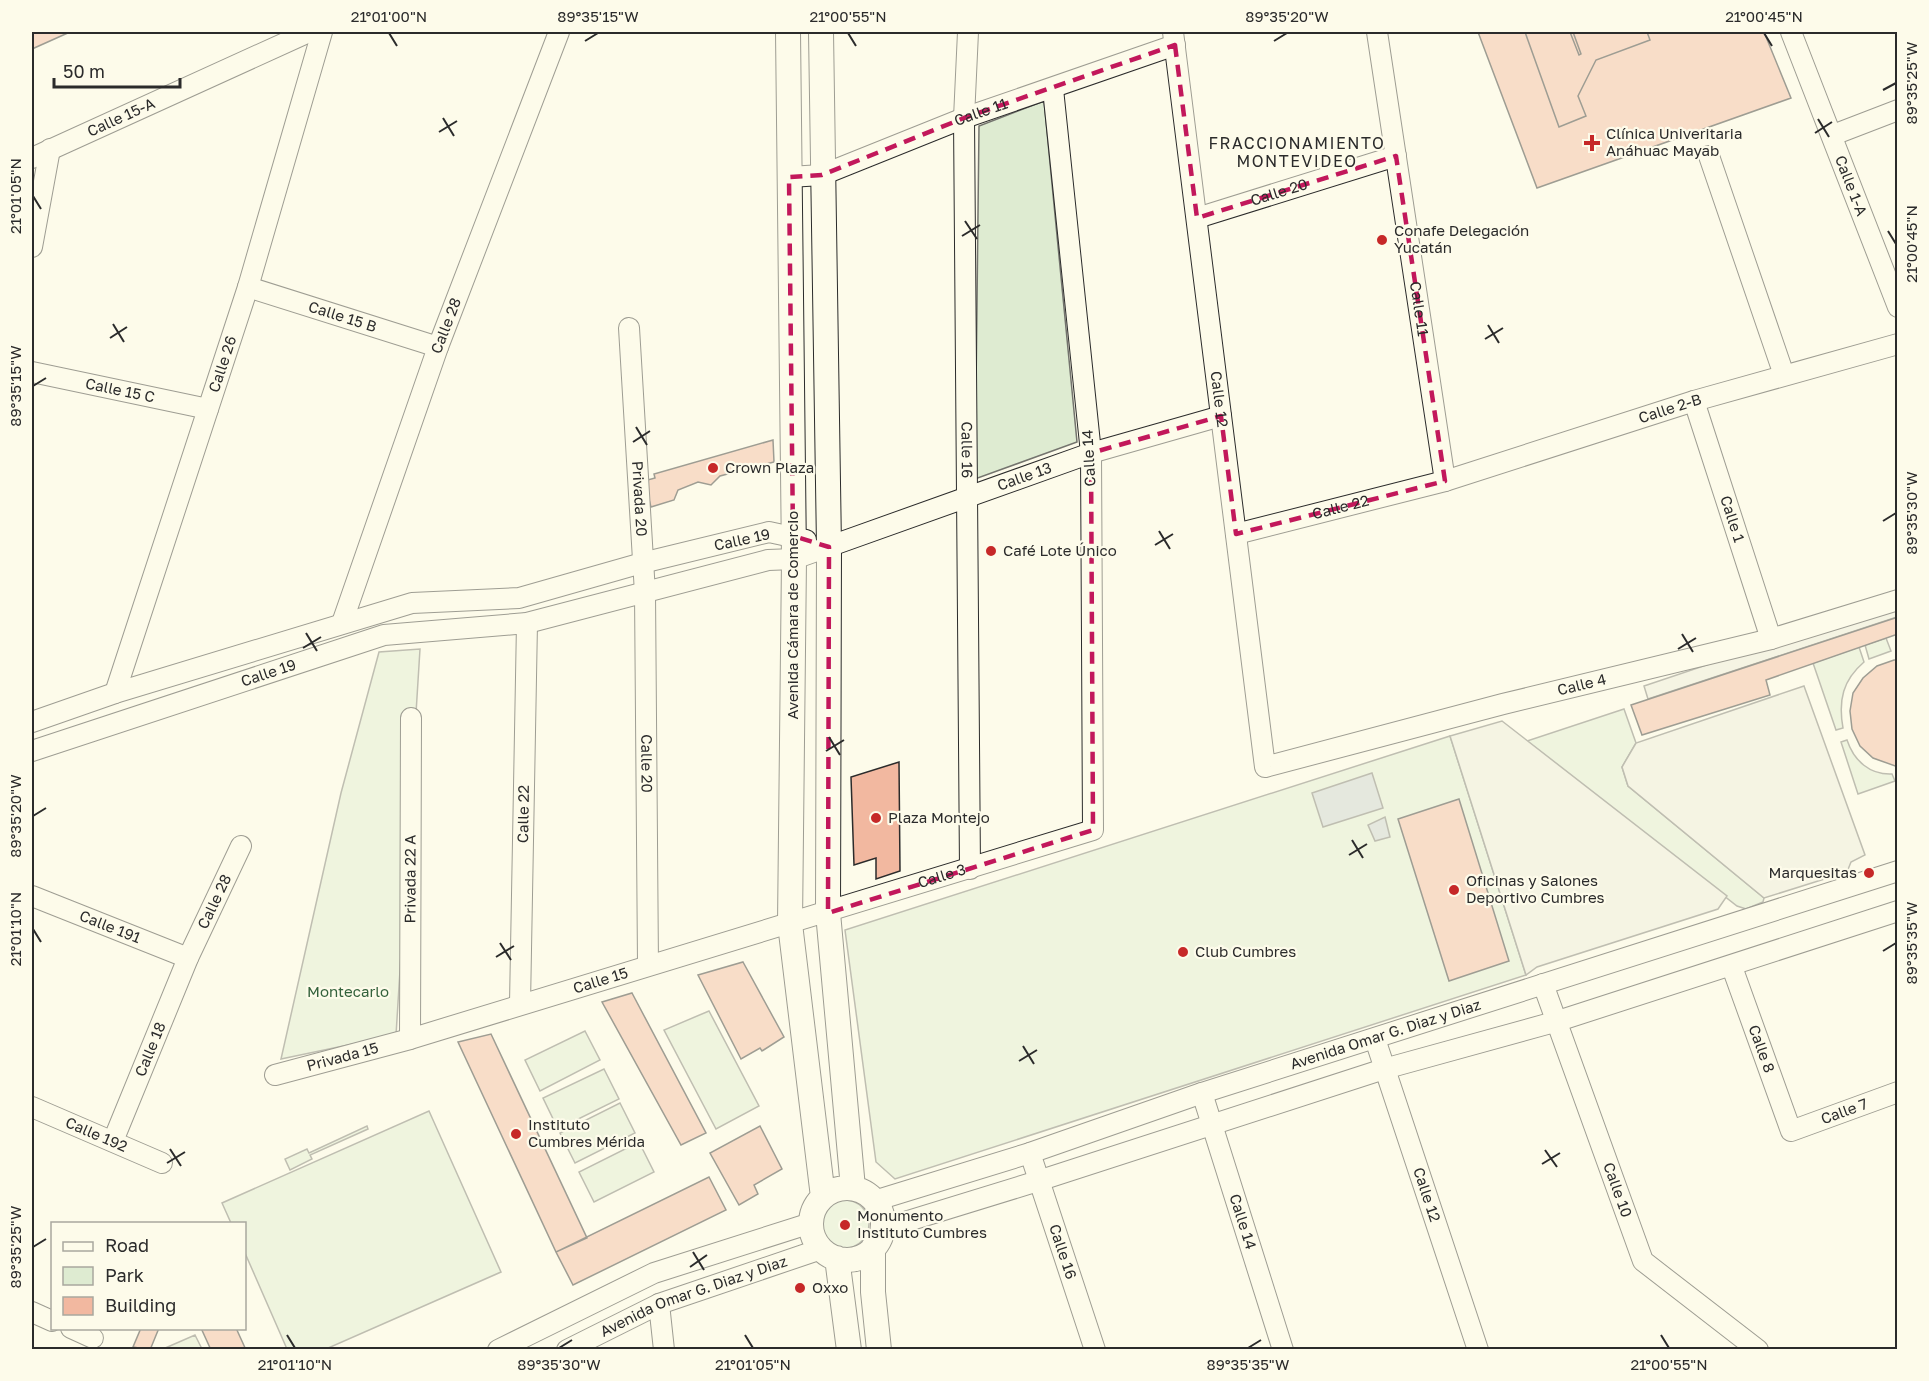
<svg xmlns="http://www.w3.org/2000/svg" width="1929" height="1381" font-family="'Golos Text',sans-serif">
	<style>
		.green { fill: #deebd1; stroke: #74746e; stroke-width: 1.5 }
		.parking { fill: #eceadb; stroke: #74746e; stroke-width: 1.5 }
		.water { fill: #c7d0d0; stroke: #74746e; stroke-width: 1.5 }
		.building { fill: #f2b8a0; stroke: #2b2b2b; stroke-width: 1.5 }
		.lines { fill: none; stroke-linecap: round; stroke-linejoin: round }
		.minor-casing { stroke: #2b2b2b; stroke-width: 22 }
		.major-casing { stroke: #2b2b2b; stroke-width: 26 }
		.minor { stroke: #fdfbea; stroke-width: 20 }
		.major { stroke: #fdfbea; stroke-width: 24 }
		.marked { fill: none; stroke: #c2185b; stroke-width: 4.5; stroke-dasharray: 12 8; stroke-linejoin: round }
		.ticks { fill: none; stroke: #2b2b2b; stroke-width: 2 }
		.poi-dot { fill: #c62828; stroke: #fdfbea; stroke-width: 2 }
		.labels { text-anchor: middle; stroke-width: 4.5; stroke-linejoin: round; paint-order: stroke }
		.street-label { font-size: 15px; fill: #2b2b2b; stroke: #fdfbea }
		.poi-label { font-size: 15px; fill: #2b2b2b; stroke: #fdfbea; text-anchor: start }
		.park-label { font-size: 15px; fill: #34623c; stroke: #fdfbea }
		.neighbourhood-label { font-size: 16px; letter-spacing: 1.5px; fill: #2b2b2b; stroke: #fdfbea }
		.neatline { fill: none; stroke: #2b2b2b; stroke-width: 2 }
		.ticks-label { font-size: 15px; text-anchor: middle; fill: #2b2b2b }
	</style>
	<rect width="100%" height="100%" fill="#fdfbea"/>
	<!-- green -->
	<path class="green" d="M1044 101 1077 442 975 479 979 126Z
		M1886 638 1891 651 1869 659 1865 645Z
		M1859 647 1864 662C1843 680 1838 700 1843 728L1836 730 1813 663Z
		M420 649 396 1035 281 1059 341 793 379 652Z
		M1624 709 1636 743 1622 767 1628 786 1764 898 1763 902 1746 909 1737 906 1527 741Z
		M1450 736 1526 975 895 1179 876 1162 845 930Z
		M1847 740C1854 761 1870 775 1892 774L1895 781 1858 794 1841 742Z
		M709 1011 759 1106 716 1129 664 1030Z
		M585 1031 600 1060 540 1091 525 1060Z
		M604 1069 619 1099 558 1129 543 1098Z
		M620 1103 635 1133 575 1163 560 1133Z
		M429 1111 501 1272 326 1349H287L245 1253 244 1224 231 1223 222 1203Z
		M367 1126 368 1129 310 1155 312 1159 290 1170 285 1159 307 1149 309 1153Z
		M639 1142 654 1172 594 1202 579 1172Z
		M821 1224a24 24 0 1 1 48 0a24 24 0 1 1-48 0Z
		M195 1335 202 1349H163Z"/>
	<!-- parking -->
	<path class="parking" d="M1897 601V617L1648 699 1644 686Z
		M1804 686 1865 855 1851 862 1847 872 1764 898 1628 786 1622 767 1636 743Z
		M1502 721 1727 896 1718 909 1537 967 1526 975 1450 736Z"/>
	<!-- water -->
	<path class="water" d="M1372 773 1383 808 1323 827 1312 793Z
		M1385 817 1390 837 1375 841 1368 825Z"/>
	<!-- building -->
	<path class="building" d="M32 32H70L32 49Z
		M1478 32H1764L1791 98 1537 188Z
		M1525 32H1570L1579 55 1581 54 1573 32H1647L1650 40 1596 60 1578 96 1586 116 1559 127Z
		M773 440 774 462 720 476 711 485 698 482 678 490 674 500 651 507 644 481 655 478 654 474Z
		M1898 617V634L1766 680 1770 695 1642 735 1631 705Z
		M1894 660H1898V767L1873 758 1860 746 1852 729 1850 711 1853 693 1863 678 1877 666Z
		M899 762 900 871 876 879V858L854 865 851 777Z
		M1459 799 1509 961 1449 981 1398 819Z
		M743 962 784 1037 762 1051 760 1048 741 1059 698 975Z
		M632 993 706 1133 681 1145 602 1002Z
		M491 1034 587 1238 556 1252 458 1042Z
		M760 1126 782 1169 754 1185 758 1194 739 1205 710 1153Z
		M709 1177 726 1210 573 1285 556 1252Z
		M141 1328H159L150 1350 133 1347Z
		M201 1328H236L246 1350H211Z"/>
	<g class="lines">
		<defs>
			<g id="minor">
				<path id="s1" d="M968 32 964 118 970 869"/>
				<path id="s2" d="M1173 32 1265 767 1503 704 1771 639 1898 600"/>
				<path id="s3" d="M1377 32 1445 481"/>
				<path id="s4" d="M1791 32 1898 307"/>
				<path d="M1833 135 1898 110"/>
				<path d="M1709 156 1784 375"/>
				<path id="s5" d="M32 158 309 32"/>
				<path id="s6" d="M789 177 822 175 964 118 1175 45"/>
				<path id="s7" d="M1197 218 1396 156"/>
				<path d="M32 247 50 149"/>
				<path id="s8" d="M248 287 438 347"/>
				<path id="s9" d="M629 328 645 593 648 965"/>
				<path id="s10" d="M32 372 208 409"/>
				<path id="s11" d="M1694 401 1771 639"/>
				<path id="s12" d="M1236 534 1445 481 1694 401 1898 344"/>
				<path id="s13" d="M342 623 438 347 559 32"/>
				<path id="s14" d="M115 693 248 287 322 32"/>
				<path d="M32 722 115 693 412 603 519 598 642 563 769 532 806 540"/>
				<path id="s15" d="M32 751 384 635 527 623 768 560 794 559 1091 453 1221 416"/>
				<path id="s16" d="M32 896 188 958"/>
				<path id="s17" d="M1732 967 1791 1131 1898 1092"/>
				<path id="s18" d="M1543 984 1643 1261 1758 1350"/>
				<path id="s19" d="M520 1004 527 623"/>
				<path id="s20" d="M410 1039 411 718"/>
				<path id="s21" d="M1375 1039 1478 1350"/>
				<path id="s22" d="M275 1075 410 1039 1093 830 1091 453 1053 89"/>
				<path id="s23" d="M1202 1093 1283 1350"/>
				<path id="s24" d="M32 1107 162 1163"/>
				<path id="s25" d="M113 1141 188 958 241 846"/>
				<path id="s26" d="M1030 1153 1095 1350"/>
				<path id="s27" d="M874 1201 1030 1153 1202 1093 1898 871"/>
				<path d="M882 1229 1038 1181 1384 1069 1558 1021 1898 911"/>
				<path d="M659 1304 664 1350"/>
				<path d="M32 1312 52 1321"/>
				<path d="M71 1328 93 1338"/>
				<path d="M498 1350 654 1273 811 1223"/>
				<path id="s28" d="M567 1350 659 1304 821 1249"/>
			</g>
			<path id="major" d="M788 32 794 559 790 924 823 1197
				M821 32 829 547 828 913 853 1188
				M811 1224a36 36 0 1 1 72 0a36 36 0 1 1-72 0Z
				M873 1248V1292L879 1350
				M837 1258 849 1350"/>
		</defs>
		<!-- minor casing -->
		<use href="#minor" class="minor-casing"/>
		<!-- major casing -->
		<use href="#major" class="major-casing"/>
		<!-- minor -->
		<use href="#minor" class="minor"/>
		<!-- major -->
		<use href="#major" class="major"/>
	</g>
	<!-- marked area -->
	<path d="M0 0H1929V1381H0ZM1175 45 1197 218 1396 156 1445 481 1236 534 1221 416 1091 453 1093 830 828 913 829 547 793 536 789 177 822 175 964 118Z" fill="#fdfbea" fill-opacity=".55" fill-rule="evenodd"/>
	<path class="marked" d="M1175 45 1197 218 1396 156 1445 481 1236 534 1221 416 1091 453 1093 830 828 913 829 547 793 536 789 177 822 175 964 118Z"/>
	<!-- ticks -->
	<path class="ticks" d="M389 33 397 46M848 33 856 46M1764 33 1772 46M585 41 598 33M1274 41 1287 33M1883 90 1896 83M443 118 454 136M1818 119 1829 137M439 132 457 121M1815 133 1832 122M33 196 41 209M965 221 977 239M1888 231 1896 244M962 236 980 225M113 324 124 342M1488 325 1499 343M110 338 127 327M1485 339 1503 328M33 386 46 378M636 427 647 445M633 442 650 431M1883 521 1896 513M1159 531 1170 549M1155 545 1173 534M306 633 317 651M1682 634 1693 652M303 648 321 637M1678 649 1696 638M829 737 840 755M826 751 844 740M33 816 46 808M1352 840 1363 858M1349 855 1367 844M33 929 41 942M500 943 511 960M1883 951 1896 943M496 957 514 946M1023 1046 1034 1064M1019 1061 1037 1050M170 1149 181 1166M1545 1150 1557 1167M167 1163 185 1152M1542 1164 1560 1153M33 1247 46 1239M693 1252 704 1270M690 1267 707 1255M287 1335 295 1348M745 1335 753 1348M1661 1335 1669 1348M559 1348 572 1340M1248 1348 1261 1340"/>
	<!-- markers -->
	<g class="poi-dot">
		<path d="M1589 134h6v6h6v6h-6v6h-6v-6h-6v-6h6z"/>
		<circle cx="1382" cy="240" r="6"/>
		<circle cx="713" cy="468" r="6"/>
		<circle cx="991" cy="551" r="6"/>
		<circle cx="876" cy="818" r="6"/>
		<circle cx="1869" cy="873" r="6"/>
		<circle cx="1454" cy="890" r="6"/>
		<circle cx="1183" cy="952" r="6"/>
		<circle cx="516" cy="1134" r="6"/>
		<circle cx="845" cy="1225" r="6"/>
		<circle cx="800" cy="1288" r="6"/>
	</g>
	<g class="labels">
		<!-- street labels -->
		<g class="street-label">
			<text dy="5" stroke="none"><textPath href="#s6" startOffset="204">Calle 11</textPath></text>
			<text dy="5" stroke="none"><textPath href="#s5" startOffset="98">Calle 15-A</textPath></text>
			<text dy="5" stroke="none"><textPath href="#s4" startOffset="165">Calle 1-A</textPath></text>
			<text dy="5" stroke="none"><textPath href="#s7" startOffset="86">Calle 20</textPath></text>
			<text dy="5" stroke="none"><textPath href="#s3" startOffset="280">Calle 11</textPath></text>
			<text dy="5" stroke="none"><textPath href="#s8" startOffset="99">Calle 15 B</textPath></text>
			<text dy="5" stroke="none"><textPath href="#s13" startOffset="315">Calle 28</textPath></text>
			<text dy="5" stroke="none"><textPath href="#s14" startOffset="346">Calle 26</textPath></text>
			<text dy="5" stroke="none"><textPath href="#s10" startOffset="90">Calle 15 C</textPath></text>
			<text dy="5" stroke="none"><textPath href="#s2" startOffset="370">Calle 12</textPath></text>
			<text dy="5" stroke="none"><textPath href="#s12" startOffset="452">Calle 2-B</textPath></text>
			<text dy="5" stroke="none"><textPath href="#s1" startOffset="418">Calle 16</textPath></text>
			<text transform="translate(1089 458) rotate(-93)" y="5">Calle 14</text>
			<text dy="5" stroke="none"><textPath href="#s15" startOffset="1034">Calle 13</textPath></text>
			<text dy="5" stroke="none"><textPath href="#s9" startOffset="171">Privada 20</textPath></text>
			<text dy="5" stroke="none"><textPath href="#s12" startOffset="108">Calle 22</textPath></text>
			<text dy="5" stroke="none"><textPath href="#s11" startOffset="124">Calle 1</textPath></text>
			<text transform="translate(742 540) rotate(-12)" y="5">Calle 19</text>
			<text transform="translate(793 615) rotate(-90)" y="5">Avenida Cámara de Comercio</text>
			<text dy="5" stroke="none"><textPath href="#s15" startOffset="249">Calle 19</textPath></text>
			<text dy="5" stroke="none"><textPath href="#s2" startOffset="1068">Calle 4</textPath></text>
			<text dy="5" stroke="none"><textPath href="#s9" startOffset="436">Calle 20</textPath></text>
			<text dy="5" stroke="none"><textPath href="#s19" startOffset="190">Calle 22</textPath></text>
			<text dy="5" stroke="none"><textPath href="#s22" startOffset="696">Calle 3</textPath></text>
			<text dy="5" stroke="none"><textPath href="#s20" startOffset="160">Privada 22 A</textPath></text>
			<text dy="5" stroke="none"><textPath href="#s25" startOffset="260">Calle 28</textPath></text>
			<text dy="5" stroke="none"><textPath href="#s16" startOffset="84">Calle 191</textPath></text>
			<text dy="5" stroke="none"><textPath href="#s22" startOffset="339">Calle 15</textPath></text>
			<text dy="5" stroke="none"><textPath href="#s27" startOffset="538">Avenida Omar G. Diaz y Diaz</textPath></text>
			<text dy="5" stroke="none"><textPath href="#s25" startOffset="99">Calle 18</textPath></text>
			<text dy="5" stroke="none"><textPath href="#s17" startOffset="87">Calle 8</textPath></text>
			<text dy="5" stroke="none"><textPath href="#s22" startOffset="70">Privada 15</textPath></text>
			<text dy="5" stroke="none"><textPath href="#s17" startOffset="231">Calle 7</textPath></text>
			<text dy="5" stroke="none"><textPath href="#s24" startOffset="70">Calle 192</textPath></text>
			<text dy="5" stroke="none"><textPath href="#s18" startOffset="219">Calle 10</textPath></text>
			<text dy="5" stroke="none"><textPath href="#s21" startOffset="164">Calle 12</textPath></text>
			<text dy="5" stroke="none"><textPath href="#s23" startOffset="135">Calle 14</textPath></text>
			<text dy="5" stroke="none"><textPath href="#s26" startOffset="104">Calle 16</textPath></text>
			<text dy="5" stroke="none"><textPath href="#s28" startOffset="138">Avenida Omar G. Diaz y Diaz</textPath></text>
		</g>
		<!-- poi labels -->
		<g class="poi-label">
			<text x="1606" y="139">Clínica Univeritaria<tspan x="1606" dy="17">Anáhuac Mayab</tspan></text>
			<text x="1394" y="236">Conafe Delegación<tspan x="1394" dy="17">Yucatán</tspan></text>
			<text x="725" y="473">Crown Plaza</text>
			<text x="1003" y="556">Café Lote Único</text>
			<text x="888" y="823">Plaza Montejo</text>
			<text x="1857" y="878" text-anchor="end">Marquesitas</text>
			<text x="1466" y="886">Oficinas y Salones<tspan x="1466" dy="17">Deportivo Cumbres</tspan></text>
			<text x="1195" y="957">Club Cumbres</text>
			<text x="528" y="1130">Instituto<tspan x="528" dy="17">Cumbres Mérida</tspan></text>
			<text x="857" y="1221">Monumento<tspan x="857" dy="17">Instituto Cumbres</tspan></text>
			<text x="812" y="1293">Oxxo</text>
		</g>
		<!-- park labels -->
		<g class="park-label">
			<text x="348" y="997">Montecarlo</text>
		</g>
		<!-- neighbourhood labels -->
		<g class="neighbourhood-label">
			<text x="1297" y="149">FRACCIONAMIENTO<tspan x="1297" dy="18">MONTEVIDEO</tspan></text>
		</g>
	</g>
	<!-- border -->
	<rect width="1929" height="1381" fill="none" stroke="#fdfbea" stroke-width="66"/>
	<!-- legend -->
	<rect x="51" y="1222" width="195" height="108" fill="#fdfbea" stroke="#a9a89e" stroke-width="1.5"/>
	<rect x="63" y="1242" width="30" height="9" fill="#fdfbea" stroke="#a9a89e" stroke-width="1.5"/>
	<text x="105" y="1252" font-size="18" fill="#2b2b2b">Road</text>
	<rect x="63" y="1267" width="30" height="18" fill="#deebd1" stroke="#a9a89e" stroke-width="1.5"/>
	<text x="105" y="1282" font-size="18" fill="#2b2b2b">Park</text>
	<rect x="63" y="1297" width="30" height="18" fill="#f2b8a0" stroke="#a9a89e" stroke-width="1.5"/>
	<text x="105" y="1312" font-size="18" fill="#2b2b2b">Building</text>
	<!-- scale -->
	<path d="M54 78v9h126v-9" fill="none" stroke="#2b2b2b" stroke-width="3"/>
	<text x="63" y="78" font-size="18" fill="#2b2b2b" stroke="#fdfbea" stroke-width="4.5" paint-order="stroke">50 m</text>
	<rect x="33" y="33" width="1863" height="1315" class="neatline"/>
	<g class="ticks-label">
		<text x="389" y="22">21°01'00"N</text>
		<text x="598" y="22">89°35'15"W</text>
		<text x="848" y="22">21°00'55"N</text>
		<text x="1287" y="22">89°35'20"W</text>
		<text x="1764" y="22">21°00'45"N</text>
		<text transform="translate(1912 83) rotate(-90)" y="5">89°35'25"W</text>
		<text transform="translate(16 196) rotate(-90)" y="5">21°01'05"N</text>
		<text transform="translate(1912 244) rotate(-90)" y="5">21°00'45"N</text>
		<text transform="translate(16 386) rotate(-90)" y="5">89°35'15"W</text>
		<text transform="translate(1912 513) rotate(-90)" y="5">89°35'30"W</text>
		<text transform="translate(16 816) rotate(-90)" y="5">89°35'20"W</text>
		<text transform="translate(16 929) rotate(-90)" y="5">21°01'10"N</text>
		<text transform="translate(1912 943) rotate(-90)" y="5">89°35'35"W</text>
		<text transform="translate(16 1247) rotate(-90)" y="5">89°35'25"W</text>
		<text x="295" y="1370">21°01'10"N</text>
		<text x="559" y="1370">89°35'30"W</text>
		<text x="753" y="1370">21°01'05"N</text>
		<text x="1248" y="1370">89°35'35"W</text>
		<text x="1669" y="1370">21°00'55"N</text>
	</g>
</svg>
